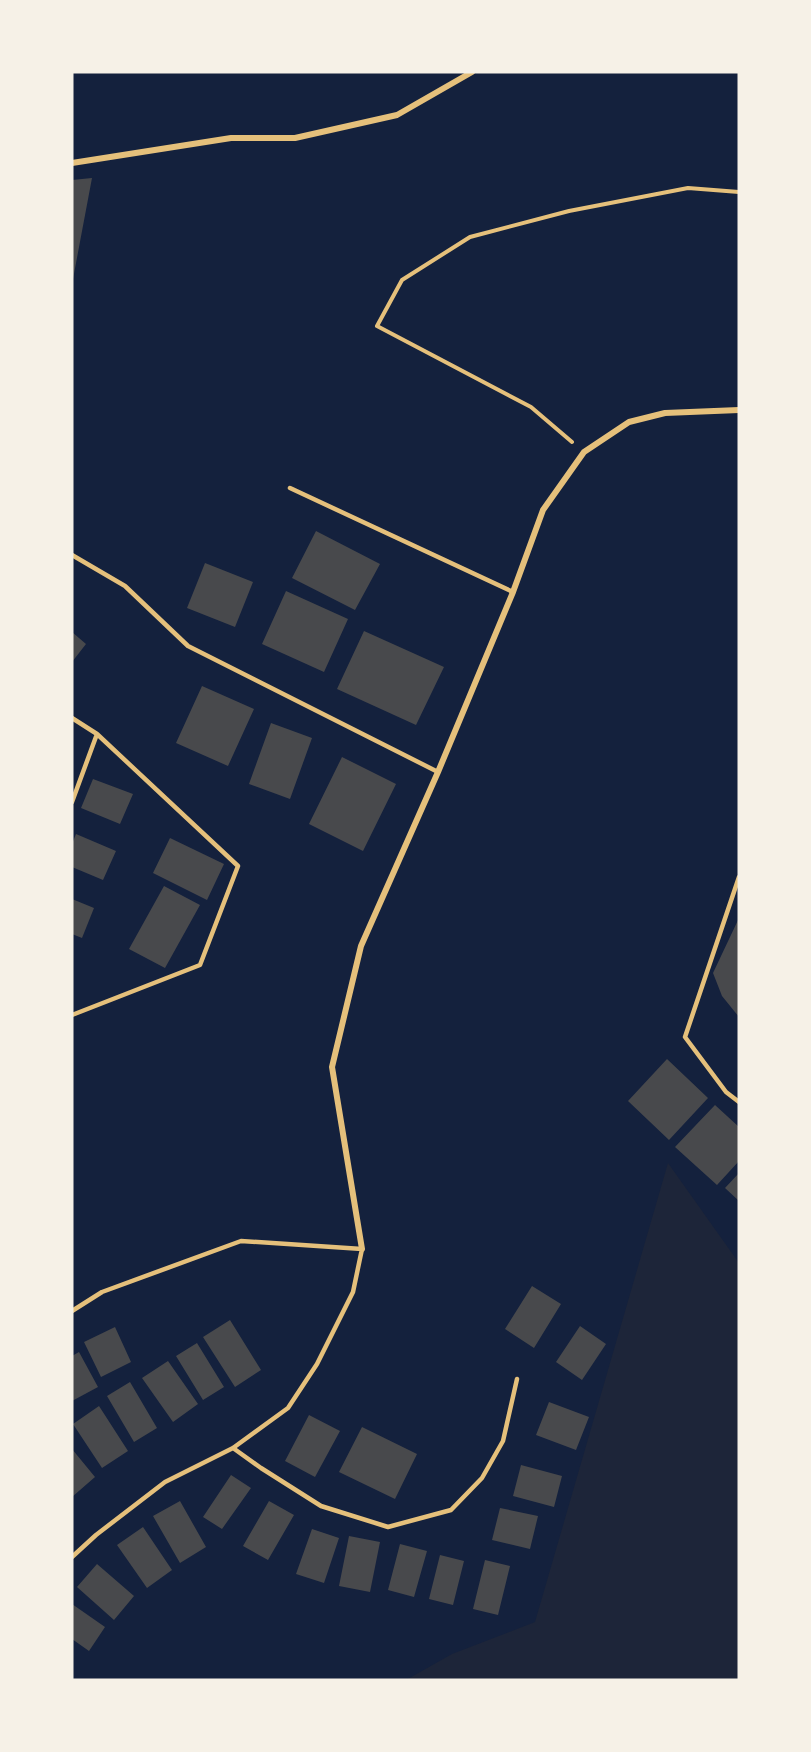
<svg xmlns="http://www.w3.org/2000/svg" width="811" height="1752" font-family="'DM Sans',sans-serif">
	<style>
		.green { fill: #1d2539 }
		.building { fill: #48494c }
		.lines { fill: none; stroke-linecap: round; stroke-linejoin: round }
		.path { stroke: #e5c07b; stroke-width: 4 }
		.service { stroke: #e5c07b; stroke-width: 4.5 }
		.minor { stroke: #e5c07b; stroke-width: 6 }
	</style>
	<rect width="100%" height="100%" fill="#14213d"/>
	<!-- green -->
	<path class="green" d="M668 1163 739 1263V1680H406L452 1654 535 1622Z"/>
	<!-- building -->
	<path class="building" d="M92 178 73 279H72V180Z
		M316 531 380 564 355 610 292 578Z
		M205 563 253 582 235 627 187 608Z
		M286 591 348 619 324 672 262 644Z
		M364 631 444 667 416 725 337 689Z
		M72 632 86 644 72 662Z
		M202 686 254 709 228 766 176 743Z
		M271 723 312 738 290 799 249 784Z
		M342 757 396 784 363 851 309 824Z
		M93 779 133 794 120 824 81 808Z
		M76 834 116 851 103 880 72 867V844Z
		M170 838 224 864 207 900 153 873Z
		M164 886 200 905 165 968 129 949Z
		M72 899 94 908 82 938 72 934Z
		M739 918V1017L722 996 713 973Z
		M667 1059 708 1098 669 1140 628 1101Z
		M715 1105 739 1127V1161L717 1185 675 1147Z
		M739 1173V1201L725 1188Z
		M532 1286 561 1304 534 1348 505 1329Z
		M230 1320 261 1370 235 1387 203 1337Z
		M580 1326 606 1344 582 1380 556 1362Z
		M115 1327 131 1362 101 1377 84 1342Z
		M197 1343 224 1387 203 1400 176 1356Z
		M79 1352 98 1387 72 1401V1356Z
		M168 1361 198 1404 173 1422 142 1378Z
		M130 1382 157 1428 134 1442 107 1396Z
		M549 1402 589 1417 576 1450 536 1435Z
		M99 1406 128 1451 102 1468 73 1424Z
		M309 1415 340 1431 315 1477 285 1461Z
		M362 1427 417 1454 395 1499 339 1472Z
		M72 1449 95 1477 72 1497Z
		M521 1465 562 1476 554 1507 513 1496Z
		M231 1475 251 1488 222 1529 203 1517Z
		M180 1501 206 1547 180 1563 153 1516Z
		M269 1501 294 1515 268 1560 243 1546Z
		M500 1508 538 1516 530 1549 492 1540Z
		M143 1527 172 1570 147 1588 117 1545Z
		M312 1529 339 1538 324 1583 296 1574Z
		M349 1536 380 1542 370 1592 339 1586Z
		M400 1544 427 1551 414 1597 388 1590Z
		M440 1555 464 1561 453 1605 429 1599Z
		M485 1560 510 1566 498 1615 473 1609Z
		M97 1564 134 1596 114 1620 77 1587Z
		M72 1604 105 1627 89 1651 72 1639Z"/>
	<g class="lines">
		<!-- path -->
		<path class="path" d="M572 442 531 407 377 326 402 280 470 237 569 211 688 188 739 192"/>
		<!-- service -->
		<path class="service" d="M290 488 513 592
			M72 555 125 586 188 646 438 772
			M72 718 97 734 238 866 200 965 72 1015
			M72 802 97 734
			M739 877 685 1037 726 1092 739 1102
			M72 1311 102 1292 241 1241 362 1249 353 1292 317 1364 288 1408 233 1448 165 1482 96 1535 72 1557
			M233 1448 261 1468 321 1506 388 1527 451 1510 482 1478 503 1441 517 1379"/>
		<!-- minor -->
		<path class="minor" d="M72 163 231 138H295L397 115 472 72
			M362 1249 332 1067 361 946 438 772 513 592 543 510 584 452 629 422 665 413 739 410"/>
	</g>
	<!-- border -->
	<rect width="811" height="1752" fill="none" stroke="#f6f1e7" stroke-width="147"/>
</svg>
